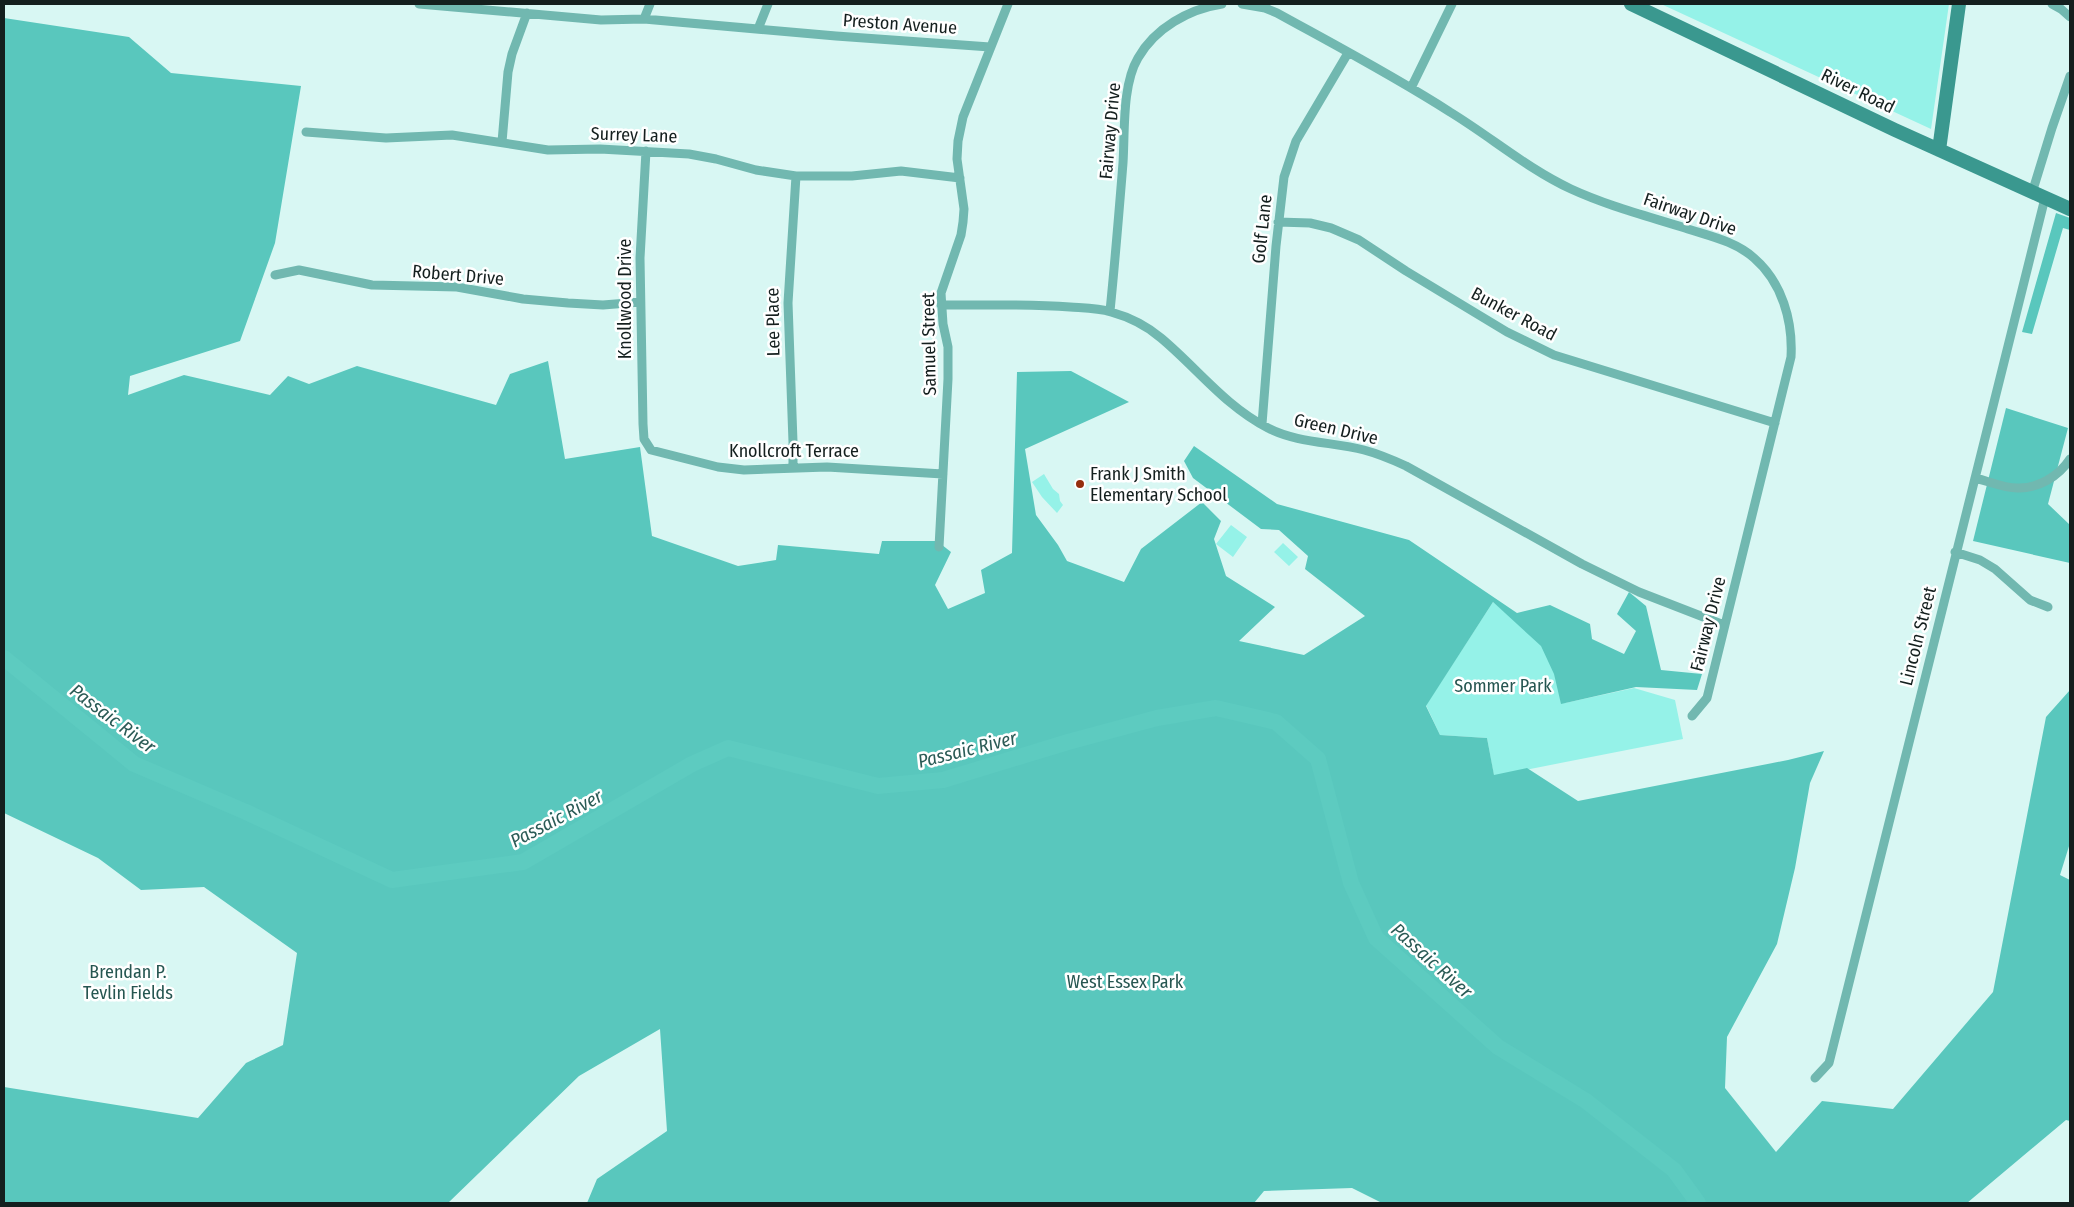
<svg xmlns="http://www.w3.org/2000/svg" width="2074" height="1207" font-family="'Fira Sans Condensed',sans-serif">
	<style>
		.green { fill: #95f2e8 }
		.forest { fill: #59c7bd }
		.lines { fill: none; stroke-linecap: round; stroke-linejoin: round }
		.river { stroke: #5dcbc0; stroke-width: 16 }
		.street { stroke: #71b8b0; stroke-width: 9 }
		.secondary { stroke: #3a988f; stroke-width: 14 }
		.poi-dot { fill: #952e0d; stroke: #fff; stroke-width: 2 }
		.labels { text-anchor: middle; stroke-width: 5; stroke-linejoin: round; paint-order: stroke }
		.street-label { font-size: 18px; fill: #141f1e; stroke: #fff }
		.poi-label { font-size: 18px; fill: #141f1e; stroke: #fff; text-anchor: start }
		.park-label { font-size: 18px; fill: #265651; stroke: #fff }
		.water-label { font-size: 19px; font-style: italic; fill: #2b5b56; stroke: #fff }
	</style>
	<rect width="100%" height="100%" fill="#d8f7f3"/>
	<!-- green -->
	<path class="green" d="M1661 4H1949L1931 129Z
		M1044 474 1053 489 1059 494 1060 501 1063 505 1057 513 1042 497 1032 482Z
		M1231 525 1247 537 1233 557 1216 544Z
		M1283 543 1298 557 1289 566 1274 552Z
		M1493 602 1549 649 1565 703 1634 688 1675 700 1683 739 1494 776 1487 738 1440 735 1426 705Z"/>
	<!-- forest -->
	<path class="forest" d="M4 18 129 37 171 73 301 86 275 243 240 341 130 376 128 395 184 375 270 395 288 376 309 384 357 366 496 405 510 374 548 361 565 459 640 447 652 536 738 566 776 560 778 545 879 554 882 541H937L951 552 935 585 948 609 985 593 981 570 1012 553 1017 372 1071 371 1129 402 1025 449 1036 515 1058 545 1067 561 1124 582 1141 549 1202 502 1221 521 1214 539 1226 576 1275 607 1239 641 1304 655 1365 616 1305 569 1308 556 1279 530 1261 529 1193 478 1184 461 1194 446 1277 504 1409 540 1517 613 1550 605 1590 624 1592 639 1624 654 1636 631 1617 614 1629 592 1646 606 1661 670 1702 674 1697 690 1636 687 1561 704 1554 674 1541 646 1493 602 1426 706 1440 735 1487 738 1494 775 1527 768 1578 801 1788 760 1824 751 1810 783 1795 868 1777 944 1727 1037 1725 1088 1776 1152 1822 1101 1893 1109 1993 992 2046 717 2070 690V843L2060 875 2070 880V1121L2066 1120 1967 1203H1382L1352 1188 1264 1191 1254 1203H587L597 1179 667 1131 660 1029 579 1076 448 1203H4V1087L198 1118 246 1063 283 1045 297 953 204 887 141 890 98 858 4 813Z
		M2056 213 2070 218V230L2063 228 2032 334 2022 332Z
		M2006 408 2068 428 2048 504 2070 525V563L1973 541Z"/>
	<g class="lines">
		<!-- river -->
		<path class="river" d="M4 658 134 764 246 812 392 880 523 862 692 764 728 748 878 786 943 780 1068 742 1157 718 1216 708 1276 722 1318 759 1351 883 1376 938 1498 1047 1586 1101 1674 1170 1698 1203"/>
		<!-- street -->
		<path class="street" d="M419 4 601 20 644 19 836 36 990 47
			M1242 4 1265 8 1277 13C1335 45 1394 76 1450 112 1491 137 1528 169 1571 189 1608 206 1647 216 1685 228 1709 236 1735 241 1754 258 1782 282 1793 321 1791 357L1707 698 1692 716
			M2052 4 2061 9 2070 17
			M644 19 650 4
			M758 29 768 4
			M1411 88 1452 4
			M306 132 386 138 452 135 548 150 600 149 689 154 716 159 756 170 796 176H852L901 171 960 178
			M502 142 508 72 512 54 527 13
			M646 151 640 258 643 424 644 439 651 450 718 467 744 470 827 467 943 474
			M2032 193 2052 128 2070 76
			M1278 222 1310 223 1331 228 1359 240 1406 271 1507 332 1554 355 1775 423
			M275 275 299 270 372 285 457 287 523 299 568 303 603 305 640 302
			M941 305C984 305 1027 304 1070 307 1083 308 1098 308 1111 312 1129 317 1147 326 1161 338 1197 368 1225 406 1268 428 1297 443 1333 442 1364 450 1379 454 1393 460 1406 466L1582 564 1639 592 1724 625
			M1110 311C1115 262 1119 212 1123 163 1125 131 1122 85 1138 58 1155 28 1189 9 1222 4
			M1262 424 1276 246 1284 177 1296 141 1348 53
			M793 468V442L788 303 796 176
			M1975 478C1988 481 2004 488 2017 488 2038 489 2059 476 2070 459
			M939 547 948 379V347L943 324 941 293 961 235 963 222 964 209 957 159 958 141 963 117 1008 4
			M1955 552 1980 560 1995 569 2030 600 2048 607
			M1815 1078 1829 1063 2045 198"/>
		<!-- secondary -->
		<path class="secondary" d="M1631 4 1895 130 2070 209
			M1939 150 1959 4"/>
	</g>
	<!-- markers -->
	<circle class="poi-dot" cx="1080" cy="484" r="5"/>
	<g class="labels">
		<!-- street labels -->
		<g class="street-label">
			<text transform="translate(900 24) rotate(4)" y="6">Preston Avenue</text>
			<text transform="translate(1858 91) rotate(26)" y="6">River Road</text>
			<text transform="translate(1110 131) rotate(-85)" y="6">Fairway Drive</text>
			<text transform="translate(634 135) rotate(2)" y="6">Surrey Lane</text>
			<text transform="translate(1690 214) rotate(19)" y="6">Fairway Drive</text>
			<text transform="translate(1262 229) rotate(-84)" y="6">Golf Lane</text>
			<text transform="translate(458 275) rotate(5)" y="6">Robert Drive</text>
			<text transform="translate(625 299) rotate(-90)" y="6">Knollwood Drive</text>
			<text transform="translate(1514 314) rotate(28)" y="6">Bunker Road</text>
			<text transform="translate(773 322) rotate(-91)" y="6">Lee Place</text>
			<text transform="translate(929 344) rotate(-91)" y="6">Samuel Street</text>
			<text transform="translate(1336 429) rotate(13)" y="6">Green Drive</text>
			<text x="794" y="457">Knollcroft Terrace</text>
			<text transform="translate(1708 624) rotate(-76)" y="6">Fairway Drive</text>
			<text transform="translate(1918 636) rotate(-76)" y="6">Lincoln Street</text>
		</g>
		<!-- poi labels -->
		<g class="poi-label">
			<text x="1090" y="480">Frank J Smith<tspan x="1090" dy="21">Elementary School</tspan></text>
		</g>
		<!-- park labels -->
		<g class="park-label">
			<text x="1503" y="692">Sommer Park</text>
			<text x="128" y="978">Brendan P.<tspan x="128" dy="21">Tevlin Fields</tspan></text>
			<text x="1125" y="988">West Essex Park</text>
		</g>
		<!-- water labels -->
		<g class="water-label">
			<text transform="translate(113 718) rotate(37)" y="7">Passaic River</text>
			<text transform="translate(967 749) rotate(-14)" y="7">Passaic River</text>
			<text transform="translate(556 818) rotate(-28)" y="7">Passaic River</text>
			<text transform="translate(1432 960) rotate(42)" y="7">Passaic River</text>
		</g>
	</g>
	<!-- border -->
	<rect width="2074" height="1207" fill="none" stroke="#141f1e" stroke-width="10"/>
</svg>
